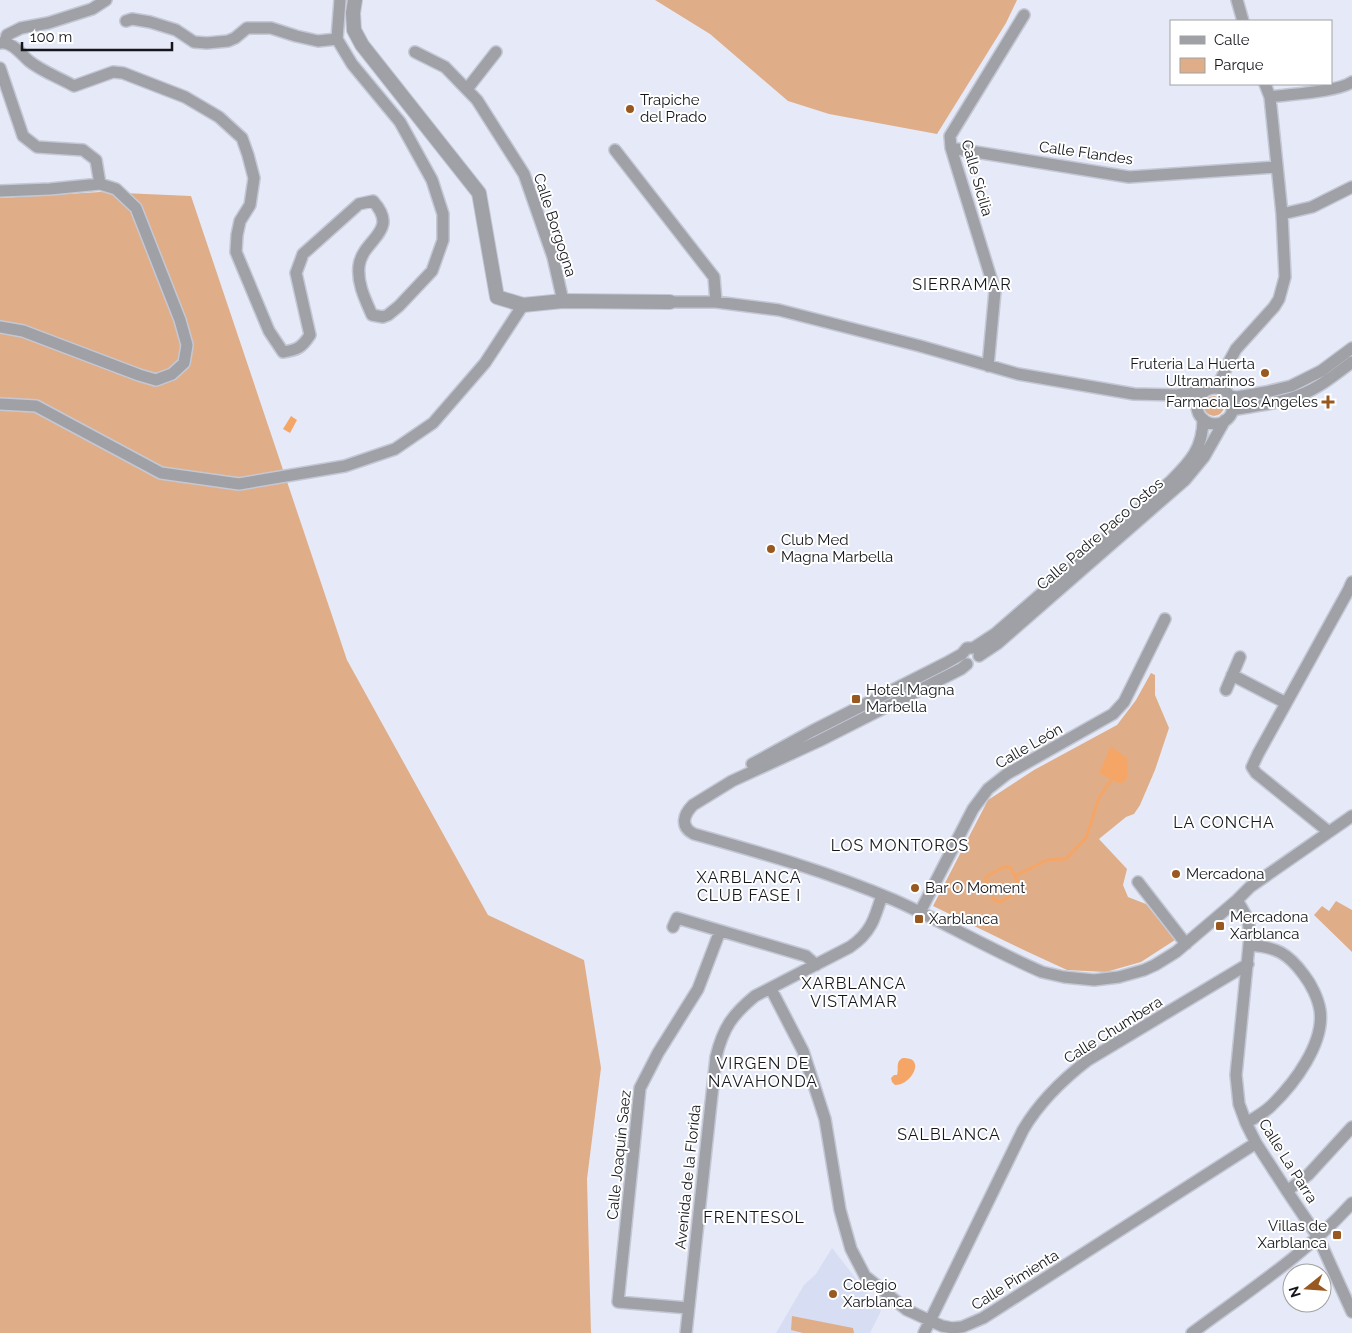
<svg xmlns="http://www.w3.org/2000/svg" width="1352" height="1333" font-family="Raleway,sans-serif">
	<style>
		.built { fill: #d7ddf2 }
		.green { fill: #dfae89 }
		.water { fill: #f5a667 }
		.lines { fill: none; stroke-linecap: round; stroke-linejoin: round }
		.stream { stroke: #f5a667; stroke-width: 3 }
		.minor-casing { stroke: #c4c8d5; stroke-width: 14 }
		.tertiary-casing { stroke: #c4c8d5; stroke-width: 16 }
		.minor { stroke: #9fa1a7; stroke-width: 11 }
		.tertiary { stroke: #9fa1a7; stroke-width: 14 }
		.poi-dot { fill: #985820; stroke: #fff; stroke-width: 2 }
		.labels { text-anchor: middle; stroke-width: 4; stroke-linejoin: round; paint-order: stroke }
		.poi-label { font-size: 15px; fill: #14161b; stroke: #fff; text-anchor: start }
		.street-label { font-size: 15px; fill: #14161b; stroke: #fff }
		.neighbourhood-label { font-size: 16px; letter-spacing: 1px; fill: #14161b; stroke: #fff }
	</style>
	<rect width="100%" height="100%" fill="#e6eaf8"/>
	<!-- built -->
	<path class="built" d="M832 1248 881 1311 870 1333H776L804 1285 816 1274Z"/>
	<!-- green -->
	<path class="green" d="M655 0H1017L1006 23 937 134 829 114 788 101 710 34Z
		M100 192 191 196 347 660 488 915 584 960 601 1068 587 1179 591 1333H0V198Z
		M1204 406a10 10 0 1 1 20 0a10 10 0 1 1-20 0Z
		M1151 673 1155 675V695L1169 728 1155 770 1140 805 1134 814 1126 817 1099 839 1127 869 1123 885 1128 897 1146 904 1175 940 1141 962 1106 972 1067 970 1028 952 933 906 988 800 1034 770 1117 725 1136 700Z
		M1336 901 1352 910V952L1314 915 1322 906 1329 911Z
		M792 1316 853 1328 854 1333H803L791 1330Z"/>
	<!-- water -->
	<path class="water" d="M291 416 297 420 290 433 283 429Z
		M1111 746 1128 759 1127 779 1120 784 1099 773Z
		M903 1058C927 1057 911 1086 895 1085L892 1082 891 1078 894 1075H897C899 1069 895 1061 903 1058Z"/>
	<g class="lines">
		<!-- stream -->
		<path class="stream" d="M1015 876 1020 886 1018 892 1000 902 994 900 986 885V877L1003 867H1010L1015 876 1047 860 1066 859 1086 838 1099 798 1111 780"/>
		<defs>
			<path id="minor" d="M1237 0 1243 21
				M337 39 340 0
				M5 42 7 35 21 28 48 23 92 9 106 0
				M0 43C12 41 21 54 29 61 41 71 60 78 74 86L113 72 123 73 185 97 219 117 242 138 248 155 254 178 250 205 240 221 237 235 236 252 269 331 283 352C298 350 302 347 310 335L296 273 303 254 359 204 373 201C401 232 362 239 359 266 357 283 365 299 372 315L383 317 388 315 399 306 432 271 443 240V214L432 180 400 122 352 64 337 39 318 41 296 36 271 28H247L235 38 228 41 207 43 194 42 176 30 150 22 132 19 126 21
				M415 52 445 67 477 100 524 174 553 257 563 301
				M0 68 23 136 37 147 83 150 96 160 100 184
				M467 89 496 52
				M1270 97C1290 94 1337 92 1352 82
				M951 148 1129 177 1277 167
				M615 150 714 277 716 302
				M0 191 50 189 100 184 116 189 136 208 180 320 187 345 184 363 172 374 156 380 139 375 23 331 0 327
				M1282 214 1312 207 1352 187
				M670 302H716L779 310 920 346 1018 374 1134 394 1177 395 1206 390
				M988 366 995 291 951 148 950 136 1024 15
				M1217 388 1230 360 1236 349 1274 307 1279 299 1285 277 1282 214 1270 97 1265 84
				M1197 406a18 18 0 1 1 36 0a18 18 0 1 1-36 0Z
				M1229 396 1237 397 1266 392 1291 386 1321 371 1352 348
				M0 404 36 406 161 473 239 484 345 466 395 449 433 423 485 363 523 305
				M1232 410C1254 406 1278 404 1300 395 1319 388 1336 374 1352 362
				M979 656 997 644 1185 480 1204 457 1225 420
				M967 664 961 669 819 741 732 781 693 805C683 815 680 827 694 834 762 853 829 872 894 900 944 922 991 950 1042 972L1064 977 1094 980 1119 977 1144 970 1155 965 1176 952 1237 900 1250 887 1352 816
				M1232 675 1286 703
				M1226 690 1240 657
				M752 764 814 730 946 663 962 654 967 648H973L996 633 1171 481C1191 461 1203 448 1203 419
				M1329 832 1256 773 1252 767 1258 754 1348 591 1352 582
				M1138 882 1186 944
				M1237 900 1248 919 1250 935 1236 1075 1239 1104 1246 1123 1256 1143 1287 1191 1318 1237 1352 1312
				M920 912 973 809 988 789 1007 774 1113 714 1124 702 1165 619
				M673 927 677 918 806 956 816 965
				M771 989 803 1051 825 1119 840 1210 851 1249 865 1276 907 1310 942 1326 952 1328 962 1327 983 1318 1256 1143
				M1246 1123C1255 1118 1264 1113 1271 1106 1294 1084 1325 1043 1320 1010 1318 998 1311 984 1304 975 1288 953 1276 947 1249 945
				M1287 1191 1308 1175 1352 1127
				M688 1308 618 1302 640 1088 658 1053 698 989 720 931
				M686 1333 716 1057C723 1028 732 1015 755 996L850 947C871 933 875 918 882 895
				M924 1333 1023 1130C1040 1101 1062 1080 1088 1060L1248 964
				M1192 1333C1247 1292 1306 1254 1352 1203"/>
			<path id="tertiary" d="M355 0 353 13 354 30 362 45 479 193 497 297 523 305 563 301 670 302"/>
		</defs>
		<!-- minor casing -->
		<use href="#minor" class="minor-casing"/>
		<!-- tertiary casing -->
		<use href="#tertiary" class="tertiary-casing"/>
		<!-- minor -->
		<use href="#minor" class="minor"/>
		<!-- tertiary -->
		<use href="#tertiary" class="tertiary"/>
	</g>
	<!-- markers -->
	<g class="poi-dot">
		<circle cx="630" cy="109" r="5"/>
		<circle cx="1265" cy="373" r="5"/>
		<path d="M1325.5 394.5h5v5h5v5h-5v5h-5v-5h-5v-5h5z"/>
		<circle cx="771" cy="549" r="5"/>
		<rect x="851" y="694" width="10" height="10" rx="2.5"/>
		<circle cx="1176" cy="874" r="5"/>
		<circle cx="915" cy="888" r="5"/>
		<rect x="914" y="914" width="10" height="10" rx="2.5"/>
		<rect x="1215" y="921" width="10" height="10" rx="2.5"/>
		<rect x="1332" y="1230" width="10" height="10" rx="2.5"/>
		<circle cx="833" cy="1294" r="5"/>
	</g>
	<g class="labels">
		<!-- poi labels -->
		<g class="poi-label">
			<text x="640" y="105">Trapiche<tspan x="640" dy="17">del Prado</tspan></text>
			<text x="1255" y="369" text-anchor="end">Fruteria La Huerta<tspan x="1255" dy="17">Ultramarinos</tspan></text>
			<text x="1318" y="407" text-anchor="end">Farmacia Los Angeles</text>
			<text x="781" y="545">Club Med<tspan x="781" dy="17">Magna Marbella</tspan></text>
			<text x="866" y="695">Hotel Magna<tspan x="866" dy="17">Marbella</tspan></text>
			<text x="1186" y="879">Mercadona</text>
			<text x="925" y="893">Bar O Moment</text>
			<text x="1230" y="922">Mercadona<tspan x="1230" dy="17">Xarblanca</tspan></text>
			<text x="929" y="924">Xarblanca</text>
			<text x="1327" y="1231" text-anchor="end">Villas de<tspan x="1327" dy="17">Xarblanca</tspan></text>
			<text x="843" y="1290">Colegio<tspan x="843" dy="17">Xarblanca</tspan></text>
		</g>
		<!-- street labels -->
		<g class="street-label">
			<text transform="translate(1086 153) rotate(8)" y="5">Calle Flandes</text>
			<text transform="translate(977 178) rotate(74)" y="5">Calle Sicilia</text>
			<text transform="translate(555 225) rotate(72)" y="5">Calle Borgogna</text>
			<text transform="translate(1100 534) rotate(-41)" y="5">Calle Padre Paco Ostos</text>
			<text transform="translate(1029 746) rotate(-30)" y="5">Calle León</text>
			<text transform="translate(1113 1030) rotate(-32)" y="5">Calle Chumbera</text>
			<text transform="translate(619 1155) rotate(-84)" y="5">Calle Joaquín Saez</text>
			<text transform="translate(1288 1161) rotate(58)" y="5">Calle La Parra</text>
			<text transform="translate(688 1177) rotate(-84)" y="5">Avenida de la Florida</text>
			<text transform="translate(1015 1280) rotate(-32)" y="5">Calle Pimienta</text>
		</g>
		<!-- neighbourhood labels -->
		<g class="neighbourhood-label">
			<text x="962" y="290">SIERRAMAR</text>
			<text x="1224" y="828">LA CONCHA</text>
			<text x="900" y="851">LOS MONTOROS</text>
			<text x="749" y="883">XARBLANCA<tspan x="749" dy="18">CLUB FASE I</tspan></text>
			<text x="854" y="989">XARBLANCA<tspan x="854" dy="18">VISTAMAR</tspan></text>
			<text x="763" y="1069">VIRGEN DE<tspan x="763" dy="18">NAVAHONDA</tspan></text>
			<text x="949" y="1140">SALBLANCA</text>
			<text x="754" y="1223">FRENTESOL</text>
		</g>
	</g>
	<!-- legend -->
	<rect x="1170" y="20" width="162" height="65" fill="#ffffff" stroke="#a1a2a4"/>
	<rect x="1180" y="36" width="25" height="8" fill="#9fa1a7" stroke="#a1a2a4"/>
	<text x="1214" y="45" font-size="15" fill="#14161b">Calle</text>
	<rect x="1180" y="58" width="25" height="15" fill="#dfae89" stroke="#a1a2a4"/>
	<text x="1214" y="70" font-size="15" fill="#14161b">Parque</text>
	<!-- north arrow -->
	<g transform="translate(1307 1288) rotate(253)"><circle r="24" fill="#ffffff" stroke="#a1a2a4"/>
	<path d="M0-4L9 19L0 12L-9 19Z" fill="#985820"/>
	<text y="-8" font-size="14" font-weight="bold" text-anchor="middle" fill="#14161b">N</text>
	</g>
	<!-- scale -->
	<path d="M22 42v8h150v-8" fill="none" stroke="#14161b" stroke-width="2.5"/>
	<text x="30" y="42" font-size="15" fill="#14161b" stroke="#ffffff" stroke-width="4" paint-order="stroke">100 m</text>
</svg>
